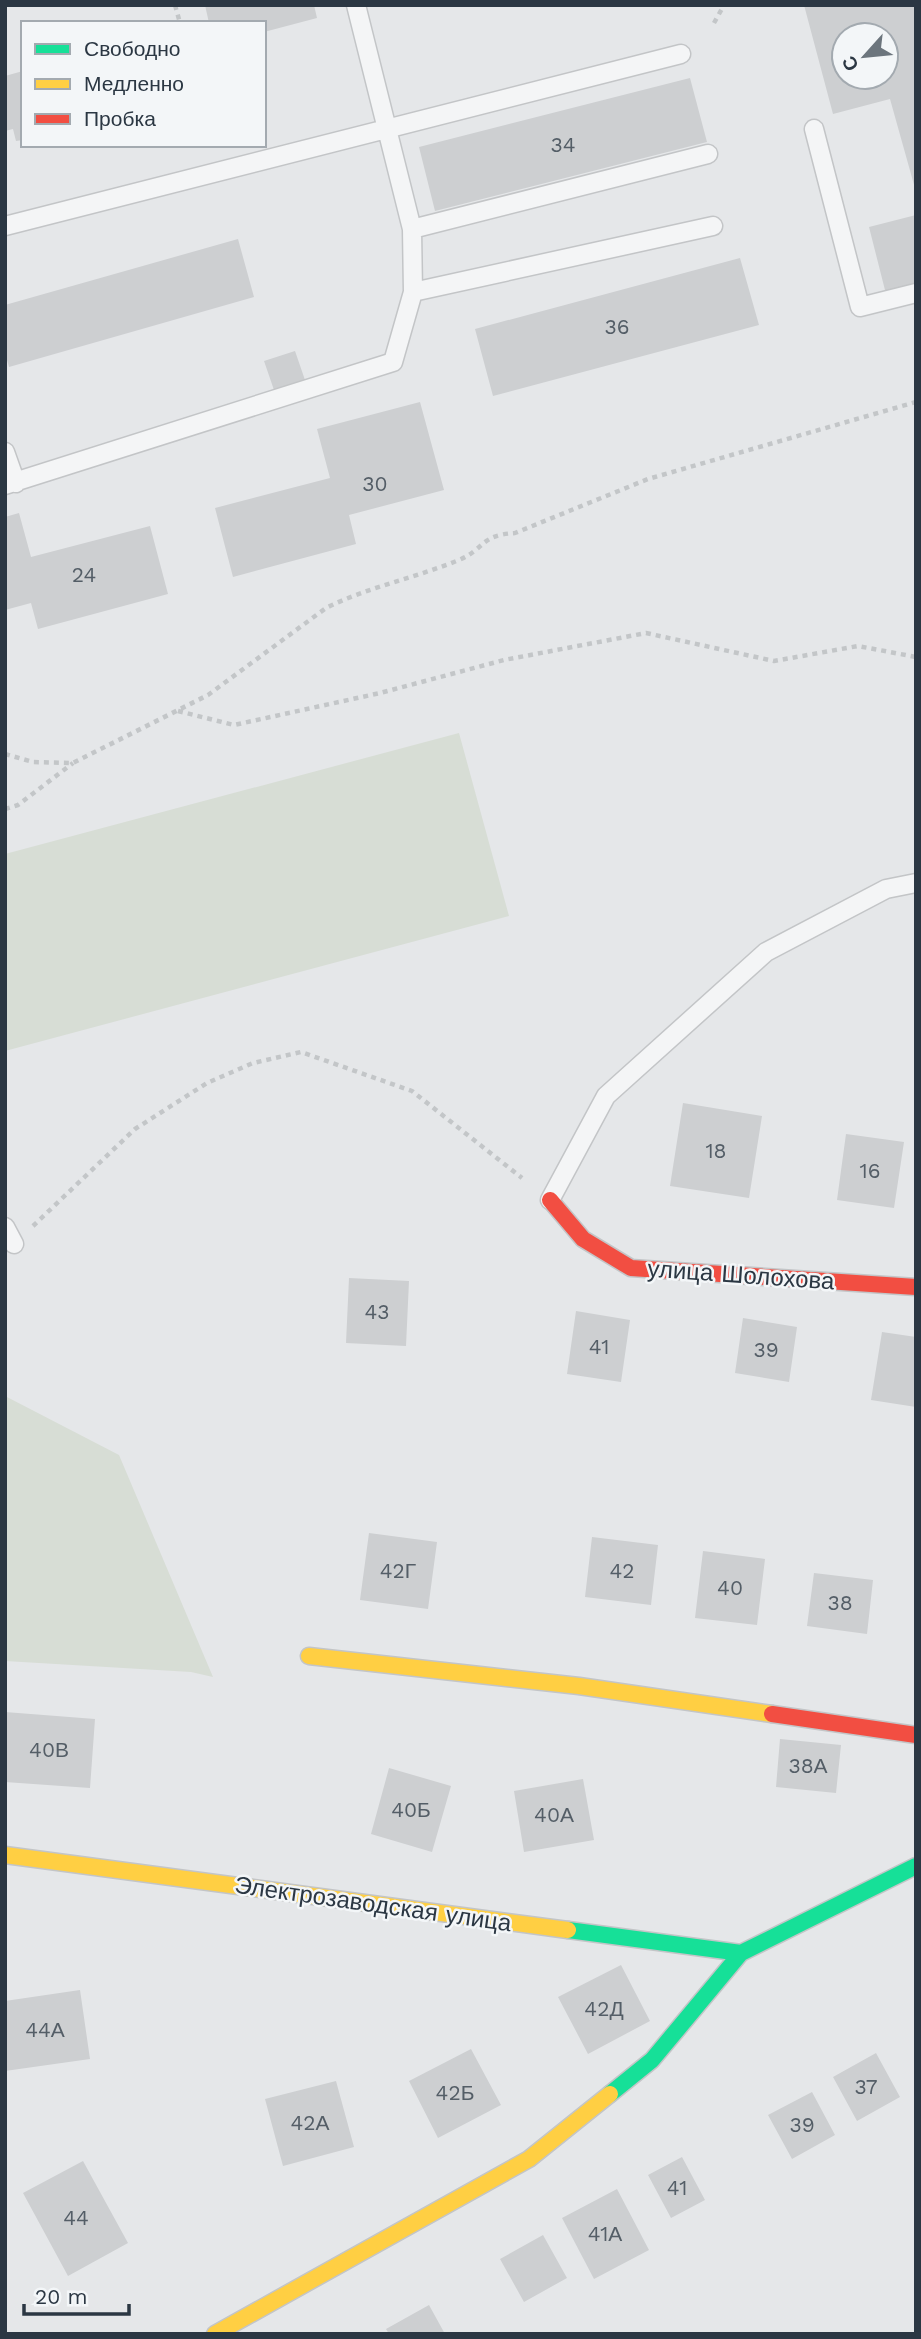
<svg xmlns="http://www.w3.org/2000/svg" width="921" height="2339" font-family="'Work Sans',sans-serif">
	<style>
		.green { fill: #d7ddd5 }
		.building { fill: #cdcfd1; fill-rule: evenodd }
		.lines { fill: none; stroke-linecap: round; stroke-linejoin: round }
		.lane-casing { stroke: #c3c5c7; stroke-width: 21 }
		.fast-casing { stroke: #c3c5c7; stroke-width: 19 }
		.slow-casing { stroke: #c3c5c7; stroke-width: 19 }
		.jam-casing { stroke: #c3c5c7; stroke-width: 19 }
		.path { stroke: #c3c6c8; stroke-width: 4.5; stroke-dasharray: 5 5; stroke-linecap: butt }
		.lane { stroke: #f4f5f6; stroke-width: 18 }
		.fast { stroke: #16e098; stroke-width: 16 }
		.slow { stroke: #ffcf43; stroke-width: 16 }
		.jam { stroke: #f24e42; stroke-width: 16 }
		.labels { text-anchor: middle; stroke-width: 5; stroke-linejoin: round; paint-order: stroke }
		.number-label { font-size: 21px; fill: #545e67 }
		.street-label { font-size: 24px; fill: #2b3743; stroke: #f3f6f8 }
	</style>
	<rect width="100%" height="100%" fill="#e5e7e9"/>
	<!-- green -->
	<path class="green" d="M459 733 509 916 5 1051V854Z
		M5 1396 119 1455 213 1677 191 1672 5 1661Z"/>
	<!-- building -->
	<path class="building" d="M205 5H314L317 18 264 32V23H209Z
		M804 5H916V192L890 99 833 114ZM844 35H886V77H844Z
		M23 71V140L16 141 13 129 5 131V76Z
		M690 78 707 142 435 211 419 147Z
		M916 215V286L886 294 869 227Z
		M238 239 254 297 9 367 5 353V305Z
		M740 258 759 325 493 396 475 329Z
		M295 351 305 380 274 390 264 361Z
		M420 402 444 490 349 515 356 544 233 577 215 508 330 478 317 429Z
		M19 513 31 557 150 526 168 594 38 629 31 603 5 610V517Z
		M683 1103 762 1116 749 1198 670 1186Z
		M846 1134 904 1142 894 1208 837 1200Z
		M349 1278 409 1281 406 1346 346 1343Z
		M576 1311 630 1320 621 1382 567 1374Z
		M743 1318 797 1327 789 1382 735 1373Z
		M882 1332 916 1337V1407L871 1400Z
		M369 1533 437 1542 428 1609 360 1600Z
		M592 1537 658 1545 651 1605 585 1597Z
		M703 1551 765 1559 757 1625 695 1618Z
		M814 1573 873 1580 867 1634 807 1626Z
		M5 1712 95 1719 90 1788 5 1782Z
		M780 1739 841 1745 836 1793 776 1787Z
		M389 1768 451 1786 432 1852 371 1834Z
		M583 1779 594 1840 524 1852 514 1791Z
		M621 1965 650 2021 588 2054 558 1997Z
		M80 1990 90 2059 5 2071V2001Z
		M471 2049 501 2105 438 2138 409 2081Z
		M876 2053 900 2097 857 2121 833 2077Z
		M336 2081 354 2147 283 2166 265 2099Z
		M812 2092 835 2135 792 2159 768 2115Z
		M682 2157 705 2200 671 2218 648 2175Z
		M83 2161 128 2243 68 2276 23 2193Z
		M617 2189 649 2250 594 2279 562 2218Z
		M543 2235 567 2278 524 2302 500 2259Z
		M429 2305 445 2334H389L386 2329Z"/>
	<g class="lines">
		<defs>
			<path id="lane" d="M814 129 860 307 916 293
				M5 226 681 54
				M412 229 708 154
				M413 292 713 226
				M5 452 16 483
				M5 485 393 362 413 292 412 229 356 5
				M550 1200 606 1096 766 952 886 889 916 883
				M5 1227 14 1244"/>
			<path id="fast" d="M568 1930 741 1953
				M610 2094 652 2060 741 1953 916 1866"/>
			<path id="slow" d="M309 1656 579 1686 772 1714
				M5 1855 568 1930
				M215 2334 529 2159 610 2094"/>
			<path id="jam" d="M550 1200 583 1239 631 1268 916 1287
				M772 1714 916 1735"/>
		</defs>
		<!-- lane casing -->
		<use href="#lane" class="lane-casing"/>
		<!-- fast casing -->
		<use href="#fast" class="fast-casing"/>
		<!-- slow casing -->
		<use href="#slow" class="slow-casing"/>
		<!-- jam casing -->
		<use href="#jam" class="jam-casing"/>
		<!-- path -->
		<path class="path" d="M175 5 180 23
			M714 23 724 5
			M178 711 234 725 380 693 504 660 646 633 774 661 858 646 916 657
			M5 754 33 762 73 763 208 695 326 608C368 587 415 578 459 560 485 549 480 535 515 533L648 479 916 402
			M5 809 18 805 73 763
			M33 1226 135 1129 207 1083 253 1063 301 1052 412 1091 522 1178"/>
		<!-- lane -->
		<use href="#lane" class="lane"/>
		<!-- fast -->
		<use href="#fast" class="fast"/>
		<!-- slow -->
		<use href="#slow" class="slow"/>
		<!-- jam -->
		<use href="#jam" class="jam"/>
	</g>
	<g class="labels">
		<!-- number labels -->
		<g class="number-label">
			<text x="563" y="152">34</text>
			<text x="617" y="334">36</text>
			<text x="375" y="491">30</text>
			<text x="84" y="582">24</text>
			<text x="716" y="1158">18</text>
			<text x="870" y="1178">16</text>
			<text x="377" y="1319">43</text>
			<text x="599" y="1354">41</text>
			<text x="766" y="1357">39</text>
			<text x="398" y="1578">42Г</text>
			<text x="622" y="1578">42</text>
			<text x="730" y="1595">40</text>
			<text x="840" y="1610">38</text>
			<text x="49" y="1757">40В</text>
			<text x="808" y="1773">38А</text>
			<text x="411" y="1817">40Б</text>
			<text x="554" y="1822">40А</text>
			<text x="604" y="2016">42Д</text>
			<text x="45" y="2037">44А</text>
			<text x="866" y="2094">37</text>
			<text x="455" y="2100">42Б</text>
			<text x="310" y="2130">42А</text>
			<text x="802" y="2132">39</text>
			<text x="677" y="2195">41</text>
			<text x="76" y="2225">44</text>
			<text x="605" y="2241">41А</text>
		</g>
		<!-- street labels -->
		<g class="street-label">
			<text transform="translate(741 1275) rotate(4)" y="8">улица Шолохова</text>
			<text transform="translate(373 1904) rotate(8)" y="8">Электрозаводская улица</text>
		</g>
	</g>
	<!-- border -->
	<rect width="921" height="2339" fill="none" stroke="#2b3743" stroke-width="14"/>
	<!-- legend -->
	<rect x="21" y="21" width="245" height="126" fill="#f3f6f8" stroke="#a3aab0" stroke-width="2"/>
	<rect x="35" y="44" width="35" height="10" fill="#16e098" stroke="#a3aab0" stroke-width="2"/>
	<text x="84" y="56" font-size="21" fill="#2b3743">Свободно</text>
	<rect x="35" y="79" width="35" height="10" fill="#ffcf43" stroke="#a3aab0" stroke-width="2"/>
	<text x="84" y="91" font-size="21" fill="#2b3743">Медленно</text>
	<rect x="35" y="114" width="35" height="10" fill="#f24e42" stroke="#a3aab0" stroke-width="2"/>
	<text x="84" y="126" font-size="21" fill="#2b3743">Пробка</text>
	<!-- north arrow -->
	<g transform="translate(865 56) rotate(243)"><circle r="33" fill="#f3f6f8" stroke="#a3aab0" stroke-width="2"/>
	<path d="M0-5L12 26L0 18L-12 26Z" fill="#6c757d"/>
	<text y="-10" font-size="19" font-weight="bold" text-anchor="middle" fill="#2b3743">С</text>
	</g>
	<!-- scale -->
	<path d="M24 2304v10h105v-10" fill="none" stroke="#2b3743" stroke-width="3.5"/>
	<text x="35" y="2304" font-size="21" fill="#2b3743" stroke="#f3f6f8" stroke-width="5" paint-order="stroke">20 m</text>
</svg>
